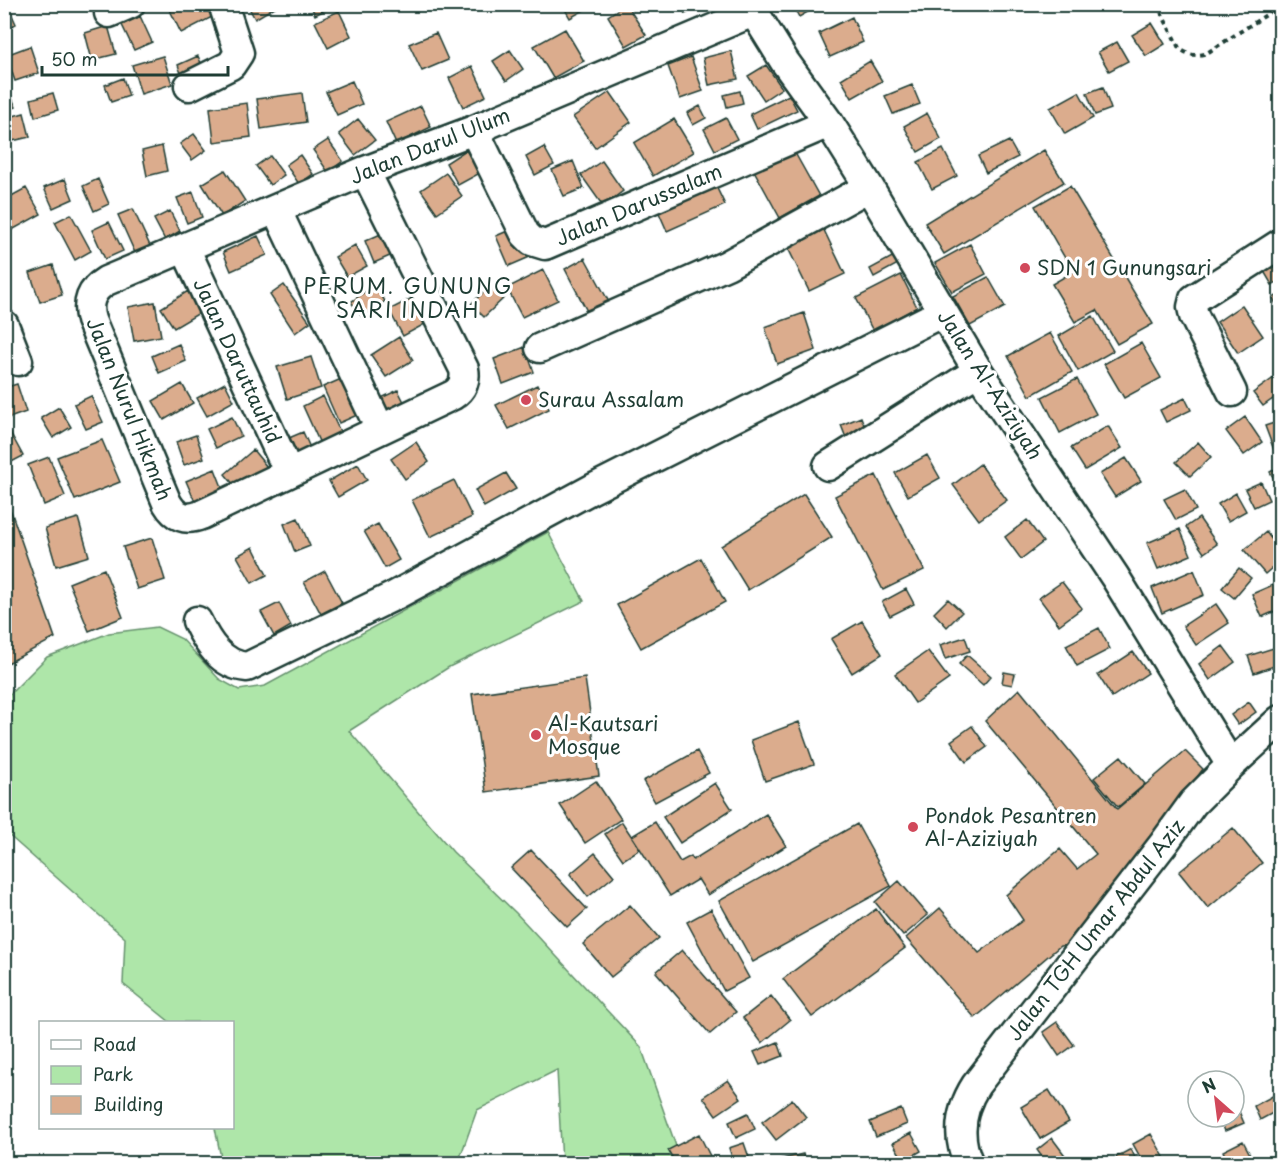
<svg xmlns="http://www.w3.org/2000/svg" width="1285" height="1168" font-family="'Playpen Sans',sans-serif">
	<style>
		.green { fill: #aee6a9; stroke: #66926e; stroke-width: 1.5 }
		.building { fill: #dbac8d; stroke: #1f3d34; stroke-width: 1.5 }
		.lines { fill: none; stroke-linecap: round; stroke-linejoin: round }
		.minor-casing { stroke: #1f3d34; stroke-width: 33 }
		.path { stroke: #1f3d34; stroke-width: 4; stroke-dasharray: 4.5 4.5; stroke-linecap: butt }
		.minor { stroke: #fff; stroke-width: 28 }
		.poi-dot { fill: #d1495b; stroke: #fff; stroke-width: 2 }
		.labels { text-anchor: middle; stroke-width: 6; stroke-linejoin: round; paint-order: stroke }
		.street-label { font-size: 20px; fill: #1f3d34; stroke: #fff }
		.poi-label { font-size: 20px; fill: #1f3d34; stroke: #fff; text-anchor: start }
		.neighbourhood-label { font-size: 21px; letter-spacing: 1.5px; fill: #1f3d34; stroke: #fff }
	</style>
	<rect width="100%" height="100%" fill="#fff"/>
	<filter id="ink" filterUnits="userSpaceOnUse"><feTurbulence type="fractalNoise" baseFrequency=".0167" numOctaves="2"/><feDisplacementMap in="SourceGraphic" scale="12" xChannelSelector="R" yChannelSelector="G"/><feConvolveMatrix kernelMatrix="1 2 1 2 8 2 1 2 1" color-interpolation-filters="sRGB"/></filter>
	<g filter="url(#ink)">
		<!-- green -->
		<path class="green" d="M548 532 584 601 449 667 349 731 453 852 516 913 641 1047 682 1163H562L557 1070 477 1110 458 1163H222L215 1128H232V1022H170L123 984 125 938 5 832V699L47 657 109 633 157 627 182 639 219 679 239 690 265 686Z"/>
		<!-- building -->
		<path class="building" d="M4 4H7L16 24 4 30Z
			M167 4H211L216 15 181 33Z
			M247 4H280L255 19Z
			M310 4H337L315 15Z
			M562 4H595L570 18Z
			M626 4 646 35 626 46 608 16Z
			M681 4H707L685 14Z
			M792 4H819L820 5 799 17Z
			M339 11 351 36 328 48 315 22Z
			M140 16 152 42 134 50 122 25Z
			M852 17 863 42 830 57 819 33Z
			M1152 23 1165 44 1146 56 1132 35Z
			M108 26 116 54 92 60 85 33Z
			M565 29 584 61 553 78 534 46Z
			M436 33 448 60 422 71 409 44Z
			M1117 42 1128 61 1109 71 1098 52Z
			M30 46 39 73 15 81 6 55Z
			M510 50 523 69 506 81 493 61Z
			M731 51 738 79 709 85 703 58Z
			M163 56 172 84 141 94 132 65Z
			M198 56 204 70 183 79 178 65Z
			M691 57 703 91 680 99 668 66Z
			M870 61 882 81 852 98 841 79Z
			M766 65 782 88 764 100 748 76Z
			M472 66 486 96 463 107 449 78Z
			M123 78 129 96 111 102 105 85Z
			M352 81 362 104 337 115 326 92Z
			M912 85 920 104 893 114 885 96Z
			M1103 87 1111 109 1095 115 1087 93Z
			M740 91 743 103 727 107 724 95Z
			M610 92 631 122 595 148 573 117Z
			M1079 92 1093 118 1065 134 1050 108Z
			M53 93 58 110 35 117 31 99Z
			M302 93 306 122 261 129 257 99Z
			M789 95 797 110 757 129 750 114Z
			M11 96 16 107 4 112V98Z
			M247 103 251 137 214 142 210 108Z
			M421 106 431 127 396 144 386 122Z
			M700 106 706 118 693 125 687 113Z
			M24 113 30 137 12 141 6 118Z
			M927 113 941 139 918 152 904 126Z
			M726 118 737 139 715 150 704 129Z
			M358 119 375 140 355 155 339 134Z
			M674 119 694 152 653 176 634 143Z
			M194 134 206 150 192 160 180 144Z
			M328 140 343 161 328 172 313 150Z
			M1009 141 1018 157 986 173 978 156Z
			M790 144 819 196 780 218 751 165Z
			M162 146 167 171 147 176 142 151Z
			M544 147 554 165 535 175 526 157Z
			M943 149 957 176 932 189 918 162Z
			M466 150 480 173 458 185 446 163Z
			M1044 150 1064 182 944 254 925 223Z
			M300 155 313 174 299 184 286 165Z
			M270 156 284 175 270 185 256 166Z
			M573 161 584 188 564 196 552 170Z
			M602 161 623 191 603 206 581 175Z
			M225 170 245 201 222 216 202 184Z
			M446 173 462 196 437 213 421 190Z
			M65 179 73 199 53 208 44 188Z
			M98 179 109 204 94 211 83 186Z
			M713 180 725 205 667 231 656 206Z
			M1070 186 1153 324 1117 344 1097 310 1075 322 1052 284 1073 272 1035 206Z
			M26 188 41 214 12 230 4 217V200Z
			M193 192 202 217 187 223 177 198Z
			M133 209 151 248 136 255 118 215Z
			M170 211 180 231 165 240 154 219Z
			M71 214 91 251 75 260 55 222Z
			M109 222 123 251 105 259 92 230Z
			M519 226 532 256 509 266 496 236Z
			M822 226 845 274 809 291 786 244Z
			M392 229 401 251 374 263 365 241Z
			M258 236 267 255 231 271 223 252Z
			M970 244 986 274 952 292 935 263Z
			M355 245 367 266 347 277 335 257Z
			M1280 248V280L1272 285 1258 261Z
			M894 256 898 264 874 277 870 269Z
			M585 258 610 304 589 315 565 269Z
			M53 265 62 295 40 302 30 273Z
			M543 270 558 300 522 317 507 288Z
			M901 275 917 307 873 331 856 298Z
			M988 277 1005 307 970 326 953 296Z
			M493 283 506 296 484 317 471 304Z
			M284 285 310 322 295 333 270 295Z
			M374 285 385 301 363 318 351 302Z
			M188 291 201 312 174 328 161 308Z
			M420 294 434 319 403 336 389 310Z
			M1280 294V313L1273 298Z
			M155 302 161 336 134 341 128 307Z
			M1242 305 1263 336 1238 353 1217 322Z
			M804 313 816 350 777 364 765 327Z
			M1093 316 1113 351 1078 371 1059 336Z
			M1050 333 1072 372 1030 396 1008 356Z
			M399 337 413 360 386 377 371 355Z
			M1141 343 1161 378 1124 398 1104 364Z
			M179 344 186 361 159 373 152 356Z
			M525 347 534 372 503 384 494 359Z
			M311 357 321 388 287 399 277 367Z
			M348 376 364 412 339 423 323 387Z
			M1275 377 1280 385V394L1263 406 1253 393Z
			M1077 379 1096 414 1060 433 1042 397Z
			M225 383 234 401 207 416 197 398Z
			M17 384 26 412 4 420V388Z
			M182 384 193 403 164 420 153 401Z
			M537 385 549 409 509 429 496 405Z
			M398 390 406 406 384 416 377 400Z
			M91 396 103 422 86 429 74 404Z
			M323 396 343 438 322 448 303 406Z
			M1185 398 1191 410 1166 422 1160 410Z
			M59 407 71 427 53 438 41 418Z
			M232 417 241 436 216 448 207 429Z
			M861 417 868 435 848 443 841 425Z
			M1245 417 1262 442 1244 455 1226 431Z
			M1280 421V448L1274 450 1265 426Z
			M1108 426 1122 448 1085 470 1071 448Z
			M10 432 23 456 4 466V435Z
			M303 432 311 450 290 459 282 441Z
			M196 435 204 458 184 465 176 442Z
			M102 440 120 482 75 500 57 457Z
			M416 442 429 462 405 479 391 459Z
			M1198 442 1211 457 1190 476 1176 462Z
			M253 450 267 467 238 490 225 474Z
			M927 455 940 478 908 496 895 473Z
			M49 457 65 496 44 505 28 465Z
			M1126 458 1141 481 1115 497 1100 474Z
			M358 464 367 480 338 497 329 481Z
			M980 464 1007 500 979 520 953 485Z
			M1280 466V489L1270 472Z
			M215 469 224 492 196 504 186 481Z
			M506 473 516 489 484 507 475 490Z
			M876 475 924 570 883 590 835 496Z
			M454 480 472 517 430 537 412 500Z
			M1261 482 1269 500 1254 507 1245 489Z
			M1185 489 1196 510 1176 520 1164 499Z
			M4 491 55 638 4 665Z
			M1236 493 1246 511 1228 521 1218 504Z
			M804 494 832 537 748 590 721 546Z
			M1280 508V527L1274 510Z
			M78 518 89 556 56 566 45 528Z
			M298 518 310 546 295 552 284 524Z
			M1199 518 1217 544 1204 553 1186 527Z
			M1027 520 1043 542 1021 559 1005 537Z
			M378 524 399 560 385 568 364 531Z
			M1180 529 1191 555 1158 569 1147 543Z
			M1266 532 1280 550V561L1265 574 1244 550Z
			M152 538 165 580 137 589 123 547Z
			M253 547 267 575 252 583 237 556Z
			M701 558 725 602 641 648 617 605Z
			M1239 568 1251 578 1234 598 1222 588Z
			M104 569 123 617 89 631 69 583Z
			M1194 570 1204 595 1162 613 1152 588Z
			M325 571 342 603 321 614 304 582Z
			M1062 582 1082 608 1059 625 1039 598Z
			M1275 584 1280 597V609L1262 617 1252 594Z
			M906 589 914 604 890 616 882 602Z
			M948 599 962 612 947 627 934 613Z
			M279 603 291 626 274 636 261 612Z
			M1216 604 1229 623 1196 645 1183 626Z
			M862 621 882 654 852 673 831 639Z
			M1099 628 1110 649 1077 666 1066 645Z
			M965 637 970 651 945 659 940 645Z
			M1223 646 1235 662 1210 680 1199 664Z
			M1280 646V664L1254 673 1248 656Z
			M928 651 949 679 915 703 895 674Z
			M1133 652 1148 673 1112 697 1098 675Z
			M967 655 991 676 983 685 959 664Z
			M1004 672 1015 674 1012 685 1002 683Z
			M585 678 599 776 486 792 472 694Z
			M1019 689 1117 809 1185 751 1203 769 1096 915H1087L1075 945 1060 946 975 1018 906 938 940 908 979 953 1023 920 1006 895 1060 849 1077 869 1096 854 985 721Z
			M1249 702 1256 712 1238 725 1231 715Z
			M799 722 814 764 765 781 751 740Z
			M972 726 987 747 966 762 951 741Z
			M697 751 709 773 655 802 643 781Z
			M1121 756 1145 784 1118 807 1094 778Z
			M596 781 621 819 585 843 560 805Z
			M715 783 732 809 680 843 663 817Z
			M766 814 786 846 708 895 698 879 670 896 632 836 655 822 680 862 691 856 693 860Z
			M622 822 640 849 623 860 605 834Z
			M857 824 891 886 753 962 719 901Z
			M1233 828 1262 863 1208 908 1179 872Z
			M531 850 587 909 567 927 511 868Z
			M595 853 614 876 588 897 570 874Z
			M899 881 928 915 903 936 875 902Z
			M630 905 659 938 611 977 583 944Z
			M711 909 749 978 724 991 687 922Z
			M876 909 905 948 812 1017 783 979Z
			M682 950 736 1012 710 1034 656 972Z
			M771 996 790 1020 762 1043 743 1018Z
			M1057 1022 1074 1045 1059 1056 1043 1032Z
			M778 1042 783 1056 760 1065 754 1052Z
			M728 1080 741 1098 716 1115 703 1097Z
			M1049 1090 1069 1122 1040 1139 1021 1107Z
			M1280 1092V1109L1260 1120 1254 1106Z
			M792 1099 806 1117 776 1140 762 1122Z
			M1234 1100 1244 1123 1225 1131 1219 1117H1234Z
			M901 1109 907 1124 876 1137 870 1122Z
			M748 1113 755 1129 736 1138 729 1122Z
			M911 1133 921 1151 904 1161 893 1143Z
			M699 1134 714 1164H676L668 1150Z
			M1151 1134 1168 1164H1144L1133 1144Z
			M1052 1138 1070 1162 1068 1164H1047L1037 1150Z
			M1243 1141 1252 1158 1242 1164H1229L1223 1151Z
			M744 1143 751 1163 734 1164 729 1148Z
			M1131 1149 1138 1164H1119L1116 1157Z
			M803 1154 805 1164H771L770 1162Z
			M864 1158 865 1164H830V1163Z"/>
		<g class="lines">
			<defs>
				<path id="minor" d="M749 4 785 62 829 123 869 187 978 371 1115 577 1231 765
					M109 13 130 4
					M189 86 231 65 239 53 223 4
					M474 130 525 234 532 241 545 245 829 123
					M365 171 464 369C466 380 463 389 453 395L201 515C186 521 175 517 167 503L91 320C86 303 91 290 106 281L365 171 474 130 753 12
					M276 209 380 429
					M185 248 289 473
					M4 325 18 361
					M540 348 727 265 869 187
					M1232 392 1194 316 1192 307 1194 299 1280 244
					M828 466 978 371
					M197 621C207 642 221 665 247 667L394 596 592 489 943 312
					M969 1164C956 1136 960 1110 976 1085L1164 843 1193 803 1231 765 1280 720"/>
			</defs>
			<!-- minor casing -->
			<use href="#minor" class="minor-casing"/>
			<!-- path -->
			<path class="path" d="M1157 4 1179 48C1187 55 1197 57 1207 53L1280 6"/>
			<!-- minor -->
			<use href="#minor" class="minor"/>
		</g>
	</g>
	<!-- markers -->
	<g class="poi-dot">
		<circle cx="1025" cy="268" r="6"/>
		<circle cx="526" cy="400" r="6"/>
		<circle cx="536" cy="735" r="6"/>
		<circle cx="913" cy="827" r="6"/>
	</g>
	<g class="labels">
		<!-- street labels -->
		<g class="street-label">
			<text transform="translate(430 146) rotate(-22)" y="7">Jalan Darul Ulum</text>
			<text transform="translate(639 205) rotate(-23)" y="7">Jalan Darussalam</text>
			<text transform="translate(237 361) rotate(65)" y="7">Jalan Daruttauhid</text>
			<text transform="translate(990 385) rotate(57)" y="7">Jalan Al-Aziziyah</text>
			<text transform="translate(129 409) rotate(68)" y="7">Jalan Nurul Hikmah</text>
			<text transform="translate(1096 930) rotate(-52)" y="7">Jalan TGH Umar Abdul Aziz</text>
		</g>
		<!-- poi labels -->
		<g class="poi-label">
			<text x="1037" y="275">SDN 1 Gunungsari</text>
			<text x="538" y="407">Surau Assalam</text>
			<text x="548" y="731">Al-Kautsari<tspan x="548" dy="23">Mosque</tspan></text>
			<text x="925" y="823">Pondok Pesantren<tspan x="925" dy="23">Al-Aziziyah</tspan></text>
		</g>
		<!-- neighbourhood labels -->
		<g class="neighbourhood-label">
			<text x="408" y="294">PERUM. GUNUNG<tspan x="408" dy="24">SARI INDAH</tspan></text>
		</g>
	</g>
	<!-- margin -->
	<rect width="1285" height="1168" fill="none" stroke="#fff" stroke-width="24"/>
	<rect x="12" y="12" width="1261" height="1144" fill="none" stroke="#1f3d34" stroke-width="2" filter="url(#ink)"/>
	<!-- legend -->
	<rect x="39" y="1021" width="195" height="108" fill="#ffffff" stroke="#a5b1ae" stroke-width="1.5"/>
	<rect x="51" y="1040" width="30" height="9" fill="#ffffff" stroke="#a5b1ae" stroke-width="1.5"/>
	<text x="93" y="1051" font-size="18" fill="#1f3d34">Road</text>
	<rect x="51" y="1066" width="30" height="18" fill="#aee6a9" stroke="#a5b1ae" stroke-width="1.5"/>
	<text x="93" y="1081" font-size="18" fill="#1f3d34">Park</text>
	<rect x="51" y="1096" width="30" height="18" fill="#dbac8d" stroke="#a5b1ae" stroke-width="1.5"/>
	<text x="93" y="1111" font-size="18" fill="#1f3d34">Building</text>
	<!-- north arrow -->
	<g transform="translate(1216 1099) rotate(332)"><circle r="28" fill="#ffffff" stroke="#a5b1ae" stroke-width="1.5"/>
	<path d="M0-4.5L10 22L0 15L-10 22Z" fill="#d1495b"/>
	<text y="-9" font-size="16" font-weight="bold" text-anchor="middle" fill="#1f3d34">N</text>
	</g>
	<!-- scale -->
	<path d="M42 66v9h186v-9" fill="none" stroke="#1f3d34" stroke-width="3"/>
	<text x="51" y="66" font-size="18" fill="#1f3d34" stroke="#ffffff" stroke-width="4.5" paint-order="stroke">50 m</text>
</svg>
